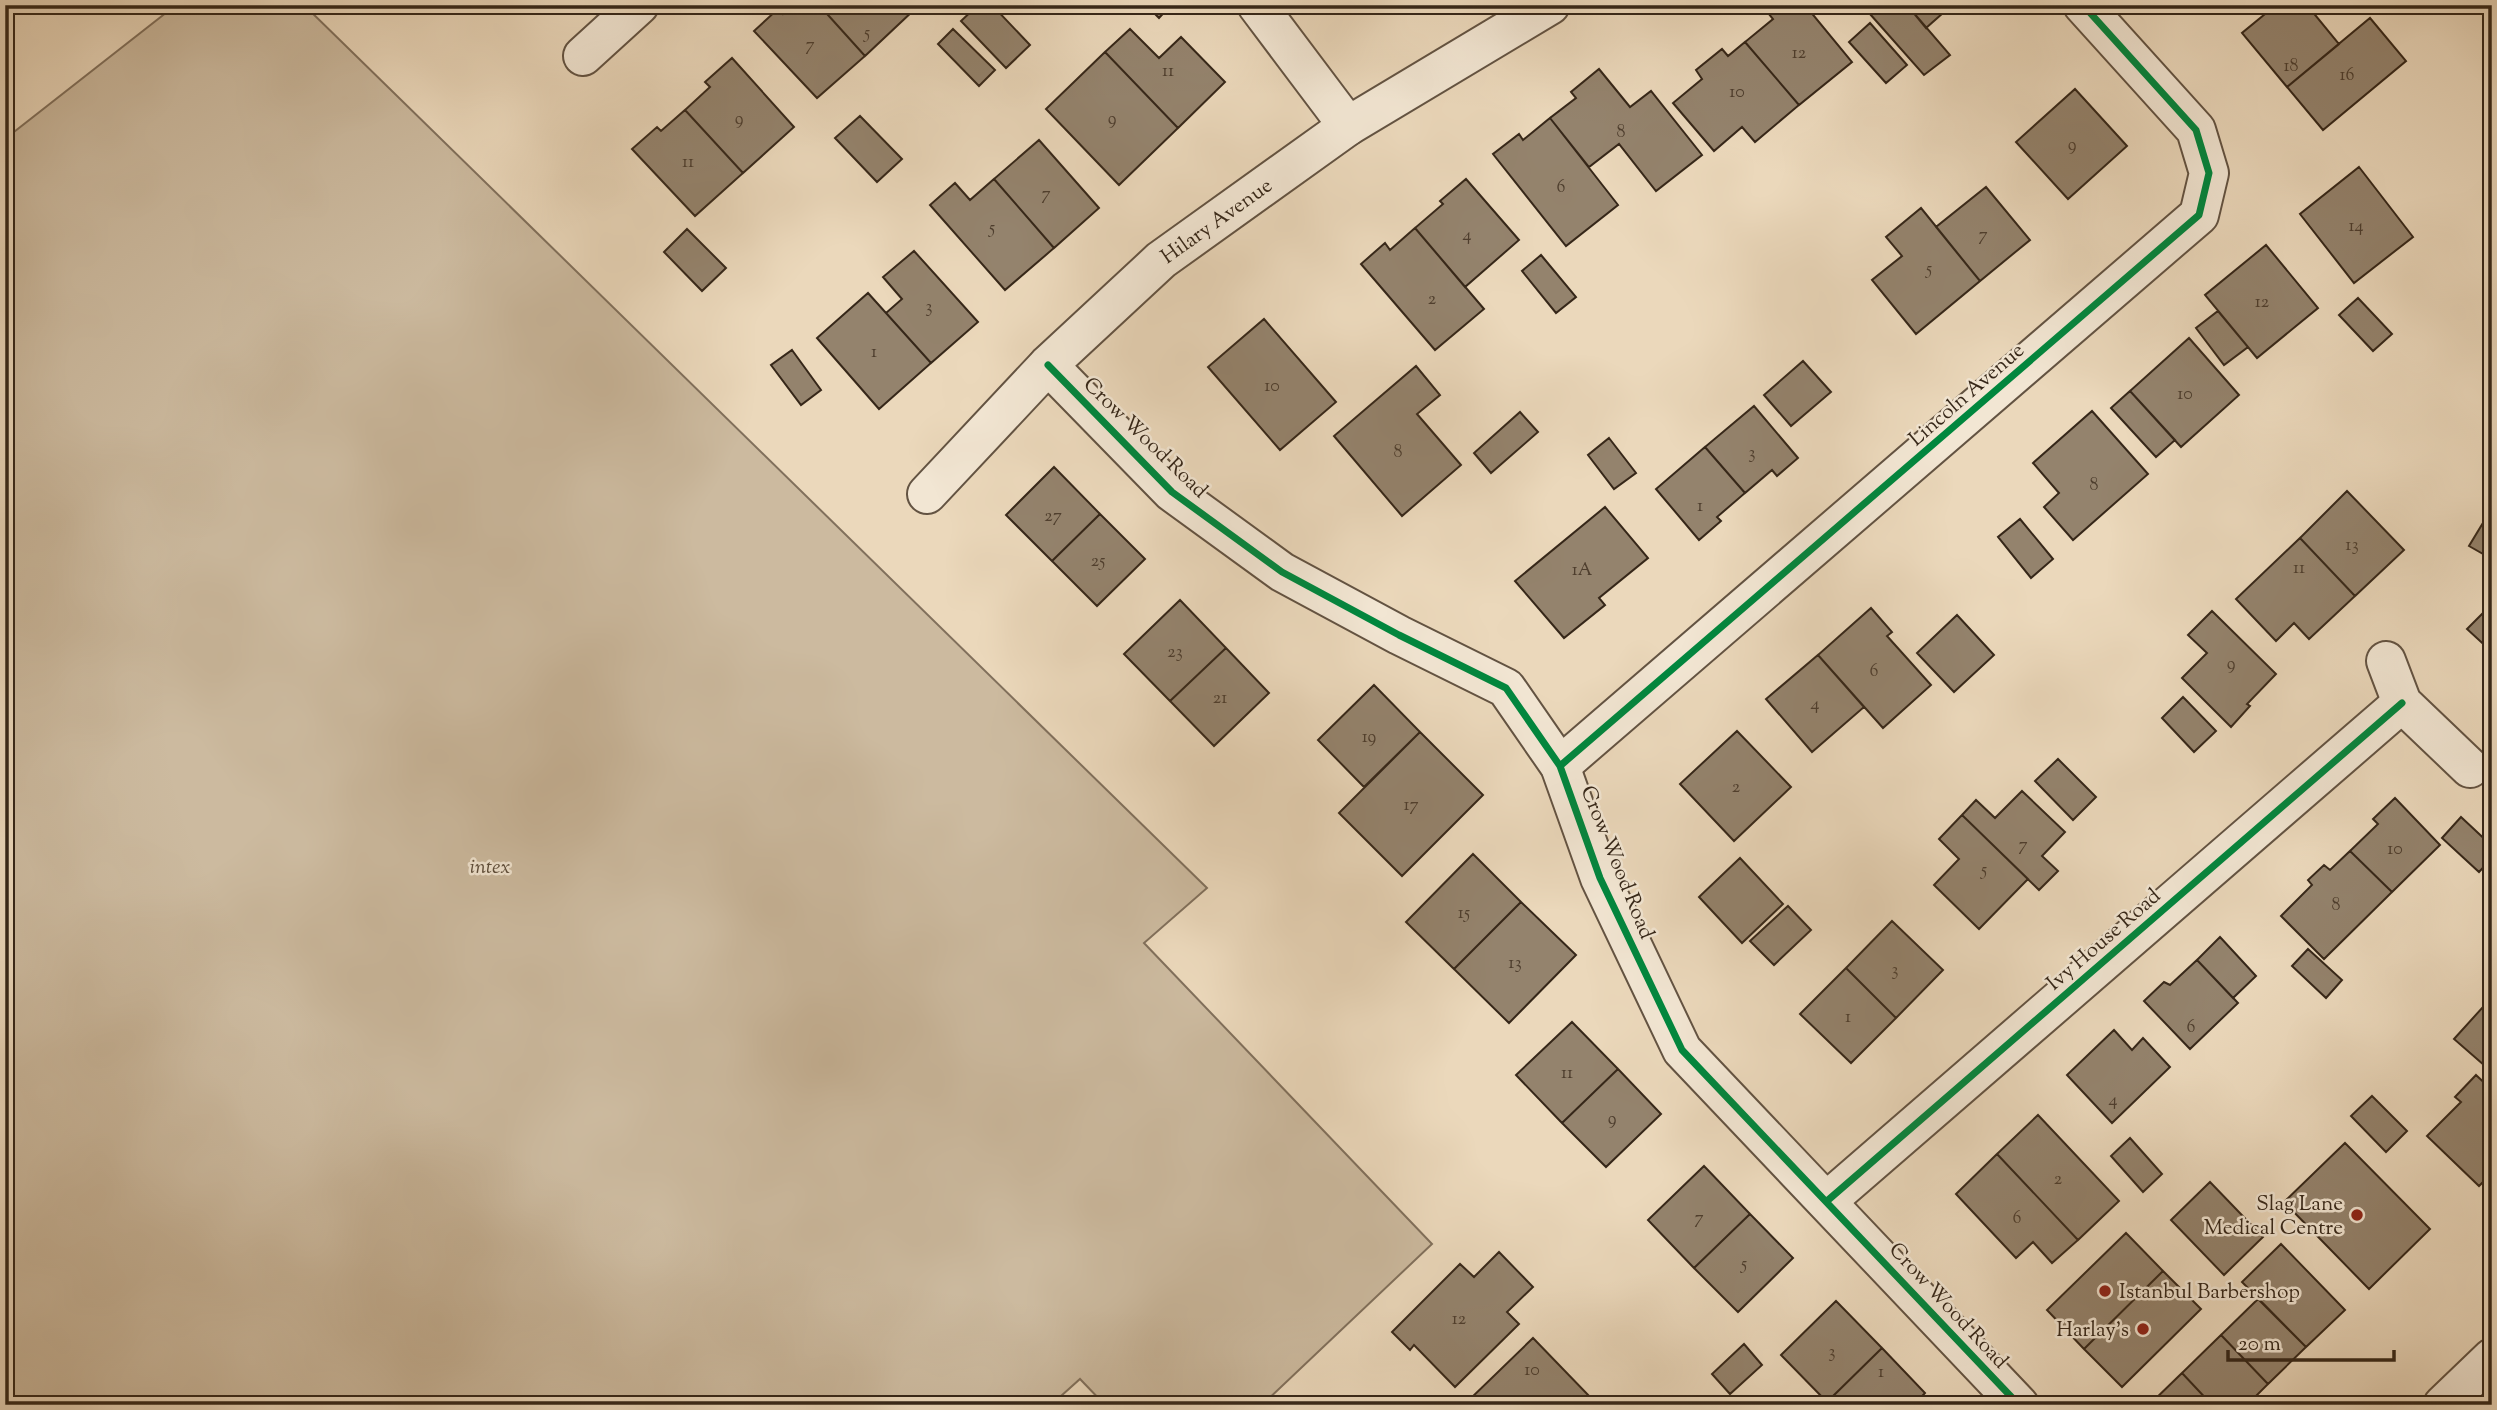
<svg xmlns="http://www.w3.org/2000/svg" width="2497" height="1410" font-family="'Sorts Mill Goudy',serif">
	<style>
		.green { fill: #ccba9f; stroke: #81705c; stroke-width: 2 }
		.building { fill: #94836d; stroke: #362719; stroke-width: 2 }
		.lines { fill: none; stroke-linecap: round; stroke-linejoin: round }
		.minor-casing { stroke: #635342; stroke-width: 42 }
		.tertiary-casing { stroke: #635342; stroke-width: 42 }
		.minor { stroke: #f2e6d3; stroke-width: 38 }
		.tertiary { stroke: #f2e6d3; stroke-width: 38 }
		.cycleway-casing { stroke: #f2e6d3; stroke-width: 11 }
		.cycleway { stroke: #00873e; stroke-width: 7 }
		.poi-dot { fill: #8f2418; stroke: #f2e6d3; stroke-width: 2.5 }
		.labels { text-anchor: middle; stroke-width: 5; stroke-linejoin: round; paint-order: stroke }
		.number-label { font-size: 18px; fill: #4e3e2e }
		.street-label { font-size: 21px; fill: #362719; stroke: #f2e6d3 }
		.park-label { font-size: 21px; font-style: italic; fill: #5c4c3a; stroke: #f2e6d3 }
		.poi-label { font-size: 21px; fill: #362719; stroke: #f2e6d3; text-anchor: end }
	</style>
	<rect width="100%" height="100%" fill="#ebd8bb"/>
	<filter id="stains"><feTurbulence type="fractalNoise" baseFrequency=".00286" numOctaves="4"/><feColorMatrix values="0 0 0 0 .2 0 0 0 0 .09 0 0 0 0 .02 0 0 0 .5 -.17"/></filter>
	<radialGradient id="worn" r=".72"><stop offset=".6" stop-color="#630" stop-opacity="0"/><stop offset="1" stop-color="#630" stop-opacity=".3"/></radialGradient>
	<!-- green -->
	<path class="green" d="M176 5H304L1207 888 1144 943 1432 1244 1262 1405H1105L1080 1379 1051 1405H5V139Z"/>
	<!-- building -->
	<path class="building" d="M792 5H819L865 56 817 98 754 31 779 8 783 14Z
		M819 5H914L916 8 865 56Z
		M978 5H992L1030 45 1006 68 961 21Z
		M1146 5H1171L1159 18Z
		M1778 5H1805L1852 62 1799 105 1745 42 1773 19 1768 13Z
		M1881 5H1907L1950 55 1924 75 1870 14Z
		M1907 5H1952L1926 28Z
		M2276 5H2307L2339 44 2287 87 2242 33Z
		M2370 18 2406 61 2323 130 2287 87Z
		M1870 23 1907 65 1886 83 1849 42Z
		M953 29 995 70 979 86 938 44Z
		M1130 29 1159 58 1181 37 1225 82 1178 128 1105 52Z
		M1745 42 1799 105 1755 142 1742 127 1714 151 1673 103 1702 79 1696 70 1722 49 1728 56Z
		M1105 52 1178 128 1119 185 1046 109Z
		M732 58 794 127 743 173 685 110 710 87 705 82Z
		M1599 69 1630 107 1651 91 1702 155 1656 191 1619 144 1589 167 1550 118 1576 98 1571 92Z
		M2075 89 2127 146 2068 199 2016 142Z
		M685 110 743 173 695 216 632 149 657 127 661 131Z
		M860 116 902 159 877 182 835 138Z
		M1550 118 1618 205 1566 246 1493 154 1519 134 1523 140Z
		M1039 140 1099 208 1054 248 994 179Z
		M2359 167 2413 237 2354 283 2300 214Z
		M994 179 1054 248 1005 290 930 205 955 183 970 200Z
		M1466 179 1519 240 1465 287 1415 228 1443 204 1440 201Z
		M1986 187 2030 240 1980 281 1936 227Z
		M1921 208 1980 281 1916 334 1872 280 1902 256 1886 237Z
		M1415 228 1484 309 1435 350 1361 264 1385 243 1390 250Z
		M687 229 726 268 702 291 664 252Z
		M2266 245 2318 308 2257 358 2205 295Z
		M914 251 978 322 931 363 886 313 902 299 883 277Z
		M1541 255 1576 297 1556 313 1522 271Z
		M868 293 931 363 879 409 817 338Z
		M2358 298 2392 334 2373 351 2339 315Z
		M2218 311 2248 347 2224 365 2196 328Z
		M1264 319 1336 402 1280 450 1208 367Z
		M2189 338 2239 395 2181 447 2130 391Z
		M792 350 821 390 801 405 771 365Z
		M1803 361 1831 392 1791 426 1764 395Z
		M1416 366 1440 395 1417 414 1461 465 1402 516 1334 436Z
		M2130 391 2175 440 2156 457 2111 408Z
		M1754 406 1798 458 1777 476 1772 470 1745 493 1705 447Z
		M2092 411 2148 474 2073 540 2044 507 2059 493 2033 463Z
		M1520 412 1538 432 1491 473 1474 453Z
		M1609 438 1636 473 1614 489 1588 455Z
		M1705 447 1745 493 1717 517 1721 521 1699 540 1656 489Z
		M1054 467 1100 514 1052 561 1006 515Z
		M2347 491 2404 550 2355 596 2300 538Z
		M1605 507 1648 558 1599 598 1605 605 1564 638 1515 581Z
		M2492 508V559L2469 546Z
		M1100 514 1145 559 1097 606 1052 561Z
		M2020 519 2053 559 2031 578 1998 537Z
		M2300 538 2355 596 2309 639 2294 623 2276 641 2236 599Z
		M1180 600 1226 648 1170 701 1124 654Z
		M2492 604V652L2467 629Z
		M1871 608 1892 632 1887 636 1931 685 1883 728 1818 655Z
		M2212 611 2276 674 2247 704 2250 706 2231 727 2182 678 2207 653 2188 635Z
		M1957 615 1994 655 1954 692 1917 653Z
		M1226 648 1269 693 1214 746 1170 701Z
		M1818 655 1864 707 1812 752 1766 699Z
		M1374 685 1420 732 1364 787 1318 740Z
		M2183 697 2216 731 2194 752 2162 718Z
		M1737 731 1791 787 1734 841 1680 784Z
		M1420 732 1483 795 1402 876 1339 813Z
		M2058 759 2096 797 2073 820 2035 781Z
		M2022 791 2065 832 2042 856 2058 871 2039 890 1962 815 1976 800 1995 818Z
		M2395 798 2440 845 2392 892 2350 851 2378 824 2373 819Z
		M1962 815 2028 879 1979 929 1934 885 1959 859 1939 839Z
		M2461 817 2492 846V858L2479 872 2442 838Z
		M2350 851 2392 892 2324 959 2281 916 2312 885 2308 880 2324 865 2330 870Z
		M1473 854 1521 902 1454 969 1406 922Z
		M1740 858 1783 904 1742 943 1699 897Z
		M1521 902 1576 955 1509 1023 1454 969Z
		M1788 906 1811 930 1774 965 1750 941Z
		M1892 921 1943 970 1896 1018 1846 968Z
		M2220 937 2256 976 2233 998 2197 960Z
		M2308 949 2342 980 2326 998 2292 966Z
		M2197 960 2238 1003 2190 1049 2144 1001 2164 982 2170 985Z
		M1846 968 1896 1018 1851 1063 1800 1014Z
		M2492 997V1072L2454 1039Z
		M1572 1022 1618 1069 1562 1123 1516 1075Z
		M2114 1030 2132 1050 2143 1038 2170 1067 2112 1123 2067 1075Z
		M1618 1069 1661 1114 1606 1167 1562 1123Z
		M2476 1075 2492 1090V1173L2479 1186 2427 1136 2461 1102 2455 1097Z
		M2372 1096 2407 1131 2386 1152 2351 1116Z
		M2038 1115 2119 1201 2078 1240 1997 1154Z
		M2130 1138 2162 1174 2143 1192 2111 1156Z
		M2345 1143 2430 1229 2369 1289 2284 1202Z
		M1997 1154 2078 1240 2052 1263 2033 1242 2016 1258 1956 1194Z
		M1704 1166 1750 1214 1694 1268 1648 1220Z
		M2210 1182 2263 1237 2224 1275 2171 1220Z
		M1750 1214 1793 1258 1738 1312 1694 1268Z
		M2126 1233 2163 1271 2084 1349 2047 1310Z
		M2281 1244 2345 1310 2306 1347 2242 1282Z
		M1499 1252 1533 1287 1507 1312 1519 1324 1455 1387 1414 1345 1410 1350 1392 1332 1460 1264 1474 1277Z
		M2163 1271 2201 1309 2122 1387 2084 1349Z
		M2258 1299 2306 1347 2268 1384 2221 1335Z
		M1836 1301 1882 1348 1827 1402 1781 1355Z
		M2221 1335 2268 1384 2247 1405H2212L2182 1373Z
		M1533 1338 1592 1399 1586 1405H1472L1468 1401Z
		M1744 1344 1762 1365 1730 1394 1712 1374Z
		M1882 1348 1925 1393 1914 1405H1829L1827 1402Z
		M2182 1373 2212 1405H2149Z"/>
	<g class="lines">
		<defs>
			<g id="minor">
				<path d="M1257 5 1348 126"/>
				<path d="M583 56 639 5"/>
				<path d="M1048 365 1172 492 1282 572 1399 635 1506 688 1560 766 1600 878 1682 1050 2019 1405"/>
				<path id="s1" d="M927 494 1048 365 1161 260 1348 126 1550 5"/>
				<path d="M2386 661 2402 703 2470 768"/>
				<path d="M1560 766 2199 215 2209 173 2196 130 2083 5"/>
				<path d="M1827 1201 2402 703"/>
			</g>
			<path id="tertiary" d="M2443 1405 2492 1358"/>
		</defs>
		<!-- minor casing -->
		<use href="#minor" class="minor-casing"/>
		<!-- tertiary casing -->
		<use href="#tertiary" class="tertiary-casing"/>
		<!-- minor -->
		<use href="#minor" class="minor"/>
		<!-- tertiary -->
		<use href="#tertiary" class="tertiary"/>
		<defs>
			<path id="cycleway" d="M1048 365 1172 492 1282 572 1399 635 1506 688 1560 766 1600 878 1682 1050 2019 1405
				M1560 766 2199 215 2209 173 2196 130 2083 5
				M1827 1201 2402 703"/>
		</defs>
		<!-- cycleway casing -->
		<use href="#cycleway" class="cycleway-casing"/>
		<!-- cycleway -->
		<use href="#cycleway" class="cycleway"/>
	</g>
	<!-- markers -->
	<g class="poi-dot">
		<circle cx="2357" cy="1215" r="7"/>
		<circle cx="2105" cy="1291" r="7"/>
		<circle cx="2143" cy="1329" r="7"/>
	</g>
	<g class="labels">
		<!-- number labels -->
		<g class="number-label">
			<text x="867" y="38">5</text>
			<text x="810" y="50">7</text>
			<text x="1799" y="58">12</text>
			<text x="2291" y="71">18</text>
			<text x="1168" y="76">11</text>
			<text x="2347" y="80">16</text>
			<text x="1737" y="97">10</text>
			<text x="739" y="124">9</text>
			<text x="1112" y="124">9</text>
			<text x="1621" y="137">8</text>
			<text x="2072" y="150">9</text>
			<text x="688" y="167">11</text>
			<text x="1561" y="192">6</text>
			<text x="1046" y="199">7</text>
			<text x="2356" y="231">14</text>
			<text x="992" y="233">5</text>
			<text x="1467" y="240">4</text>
			<text x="1983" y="240">7</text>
			<text x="1929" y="274">5</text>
			<text x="1432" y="304">2</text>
			<text x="2262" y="307">12</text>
			<text x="929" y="312">3</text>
			<text x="874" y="357">1</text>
			<text x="1272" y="391">10</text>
			<text x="2185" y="399">10</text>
			<text x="1398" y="457">8</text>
			<text x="1752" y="458">3</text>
			<text x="2094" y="490">8</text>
			<text x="1700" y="511">1</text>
			<text x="1053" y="521">27</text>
			<text x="2352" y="550">13</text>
			<text x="1098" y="566">25</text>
			<text x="2299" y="573">11</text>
			<text x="1582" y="575">1A</text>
			<text x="1175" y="657">23</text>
			<text x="2231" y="669">9</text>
			<text x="1874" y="676">6</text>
			<text x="1220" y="703">21</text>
			<text x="1815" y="709">4</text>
			<text x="1369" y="742">19</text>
			<text x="1736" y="792">2</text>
			<text x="1411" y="810">17</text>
			<text x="2023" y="850">7</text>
			<text x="2395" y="854">10</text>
			<text x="1984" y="875">5</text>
			<text x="2336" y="910">8</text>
			<text x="1464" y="918">15</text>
			<text x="1515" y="968">13</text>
			<text x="1895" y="975">3</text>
			<text x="1848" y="1022">1</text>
			<text x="2191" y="1032">6</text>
			<text x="1567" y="1078">11</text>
			<text x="2113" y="1105">4</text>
			<text x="1612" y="1124">9</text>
			<text x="2058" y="1184">2</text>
			<text x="1699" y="1223">7</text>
			<text x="2017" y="1223">6</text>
			<text x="1744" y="1269">5</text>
			<text x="1459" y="1324">12</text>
			<text x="1832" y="1357">3</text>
			<text x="1532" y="1375">10</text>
			<text x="1881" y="1377">1</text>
		</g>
		<!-- street labels -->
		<g class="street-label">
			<text dy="7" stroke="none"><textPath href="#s1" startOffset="399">Hilary Avenue</textPath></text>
			<text transform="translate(1966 394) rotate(-41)" y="7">Lincoln Avenue</text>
			<text transform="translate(1146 437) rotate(44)" y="7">Crow Wood Road</text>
			<text transform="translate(1618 862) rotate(68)" y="7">Crow Wood Road</text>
			<text transform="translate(2103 939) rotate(-41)" y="7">Ivy House Road</text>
			<text transform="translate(1949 1305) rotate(47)" y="7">Crow Wood Road</text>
		</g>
		<!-- park labels -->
		<g class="park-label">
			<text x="490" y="873">intex</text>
		</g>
		<!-- poi labels -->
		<g class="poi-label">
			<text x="2343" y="1210">Slag Lane<tspan x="2343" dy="24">Medical Centre</tspan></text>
			<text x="2119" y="1298" text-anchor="start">Istanbul Barbershop</text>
			<text x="2129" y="1336">Harlay's</text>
		</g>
	</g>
	<!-- margin -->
	<rect width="2497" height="1410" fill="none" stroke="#ebd8bb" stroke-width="28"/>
	<rect x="7" y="7" width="2483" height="1396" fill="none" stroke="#362719" stroke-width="3.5"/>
	<rect x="14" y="14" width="2469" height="1382" fill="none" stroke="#362719" stroke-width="2"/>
	<!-- scale -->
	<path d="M2228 1350v10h166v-10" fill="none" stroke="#362719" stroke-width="3.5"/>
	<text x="2238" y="1350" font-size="21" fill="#362719" stroke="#f2e6d3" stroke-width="5" paint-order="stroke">20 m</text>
	<rect width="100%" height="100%" filter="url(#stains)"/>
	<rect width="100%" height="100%" fill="url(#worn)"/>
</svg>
